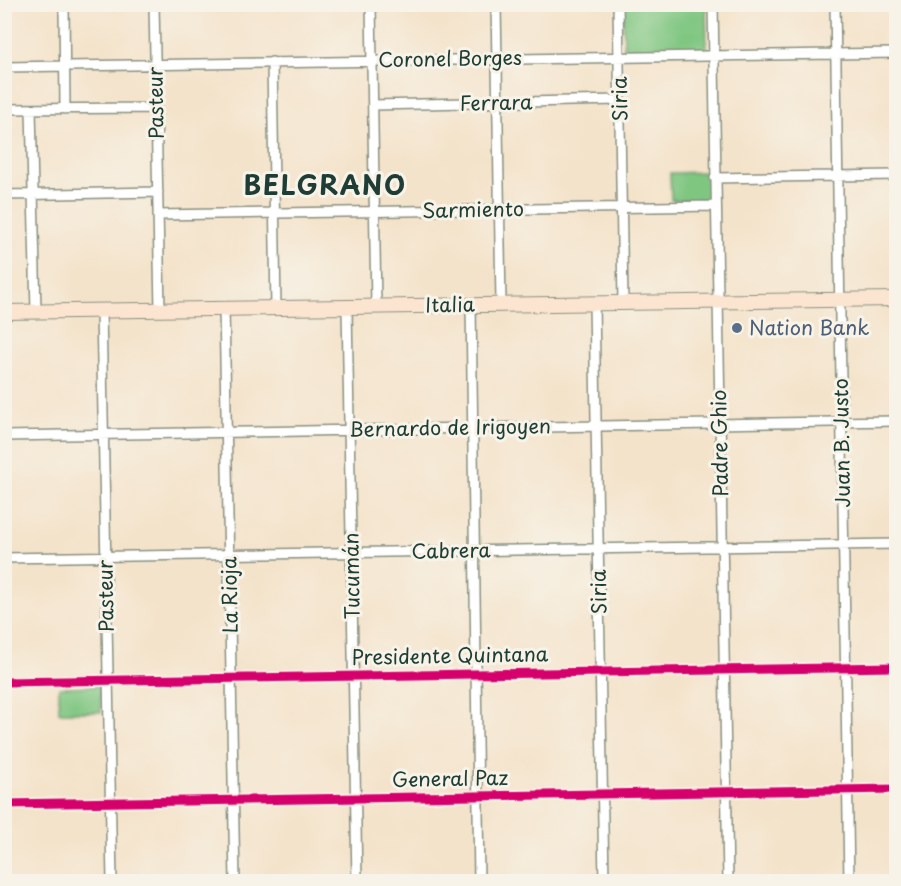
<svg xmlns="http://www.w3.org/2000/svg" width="901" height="886" font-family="'Playpen Sans',sans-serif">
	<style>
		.green { fill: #7fc681; stroke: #4f825a; stroke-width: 1.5 }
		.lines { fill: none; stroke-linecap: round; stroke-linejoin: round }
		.street-casing { stroke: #8a9080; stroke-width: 12 }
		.secondary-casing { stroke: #8a9080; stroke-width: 16 }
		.street { stroke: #fff; stroke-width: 9 }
		.secondary { stroke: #fce5d0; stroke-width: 14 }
		.cycleway-casing { stroke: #f7f3e8; stroke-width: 13 }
		.cycleway { stroke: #d6006c; stroke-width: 9 }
		.service-dot { fill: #5c6f8a; stroke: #f7f3e8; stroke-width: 2 }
		.labels { text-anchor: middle; stroke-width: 6; stroke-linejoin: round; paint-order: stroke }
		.street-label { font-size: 20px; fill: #1f3d34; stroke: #f7f3e8 }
		.service-label { font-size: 20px; fill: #4e5e75; stroke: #f7f3e8; text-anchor: start }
		.district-label { font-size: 26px; font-weight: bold; letter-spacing: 1.5px; fill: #1f3d34; stroke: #f7f3e8 }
	</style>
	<rect width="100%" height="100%" fill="#f7f3e8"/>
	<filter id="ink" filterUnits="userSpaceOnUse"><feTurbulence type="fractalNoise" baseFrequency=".0167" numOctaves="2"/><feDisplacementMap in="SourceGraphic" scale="12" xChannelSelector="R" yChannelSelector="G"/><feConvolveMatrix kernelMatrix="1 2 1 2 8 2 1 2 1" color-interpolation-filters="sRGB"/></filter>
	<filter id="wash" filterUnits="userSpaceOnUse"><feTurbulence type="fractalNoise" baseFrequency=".008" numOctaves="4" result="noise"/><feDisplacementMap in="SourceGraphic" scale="24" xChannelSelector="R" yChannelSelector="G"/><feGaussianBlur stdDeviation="1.35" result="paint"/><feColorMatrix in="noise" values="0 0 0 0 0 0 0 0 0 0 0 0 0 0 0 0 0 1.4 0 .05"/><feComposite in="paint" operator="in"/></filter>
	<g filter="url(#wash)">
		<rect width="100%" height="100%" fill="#f4e3cb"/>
		<!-- green -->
		<path class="green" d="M623 5H706L707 50 624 52Z
			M708 172 709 199 671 200 670 173Z
			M100 686 101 712H59V687Z"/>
	</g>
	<g filter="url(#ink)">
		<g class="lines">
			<defs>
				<path id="street" d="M64 4 65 109
					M154 4 160 310
					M371 4 376 306
					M496 4 501 304
					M618 4 623 302
					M713 4 728 882
					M835 4 849 882
					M272 62 276 308
					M4 67 896 53
					M373 105 620 100
					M4 109 156 108
					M31 109 36 311
					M715 178 896 175
					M4 195 158 192
					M158 215 715 206
					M594 303 604 882
					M471 305 479 882
					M347 307 357 882
					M224 308 235 882
					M101 310 112 882
					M4 436 896 421
					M4 558 896 544
					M4 682 896 667
					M4 804 896 789"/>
				<path id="secondary" d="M4 312 896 299"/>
			</defs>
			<!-- street casing -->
			<use href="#street" class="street-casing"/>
			<!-- secondary casing -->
			<use href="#secondary" class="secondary-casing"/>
			<!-- street -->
			<use href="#street" class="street"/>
			<!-- secondary -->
			<use href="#secondary" class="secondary"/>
			<defs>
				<path id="cycleway" d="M4 682 896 667
					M4 804 896 789"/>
			</defs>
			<!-- cycleway casing -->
			<use href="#cycleway" class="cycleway-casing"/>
			<!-- cycleway -->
			<use href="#cycleway" class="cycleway"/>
		</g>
	</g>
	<!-- markers -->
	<circle class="service-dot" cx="737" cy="328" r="6"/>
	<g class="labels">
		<!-- street labels -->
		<g class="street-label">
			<text transform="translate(450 59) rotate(-1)" y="7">Coronel Borges</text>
			<text transform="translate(620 99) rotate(-91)" y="7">Siria</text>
			<text transform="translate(156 103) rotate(-91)" y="7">Pasteur</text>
			<text transform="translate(496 103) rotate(-1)" y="7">Ferrara</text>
			<text transform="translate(473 210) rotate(-1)" y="7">Sarmiento</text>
			<text transform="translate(450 305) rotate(-1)" y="7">Italia</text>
			<text transform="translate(450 428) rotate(-1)" y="7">Bernardo de Irigoyen</text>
			<text transform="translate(720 443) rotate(-91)" y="7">Padre Ghio</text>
			<text transform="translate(842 443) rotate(-91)" y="7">Juan B. Justo</text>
			<text transform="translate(451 551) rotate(-1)" y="7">Cabrera</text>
			<text transform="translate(352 576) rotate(-91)" y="7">Tucumán</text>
			<text transform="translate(599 592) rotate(-91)" y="7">Siria</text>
			<text transform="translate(230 595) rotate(-91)" y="7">La Rioja</text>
			<text transform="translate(106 596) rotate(-91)" y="7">Pasteur</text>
			<text transform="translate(450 656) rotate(-1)" y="7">Presidente Quintana</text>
			<text transform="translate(450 779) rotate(-1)" y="7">General Paz</text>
		</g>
		<!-- service labels -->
		<g class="service-label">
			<text x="749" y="335">Nation Bank</text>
		</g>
		<!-- district labels -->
		<g class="district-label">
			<text x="325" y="195">BELGRANO</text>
		</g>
	</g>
	<!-- margin -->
	<rect width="901" height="886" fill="none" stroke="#f7f3e8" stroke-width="24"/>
</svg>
